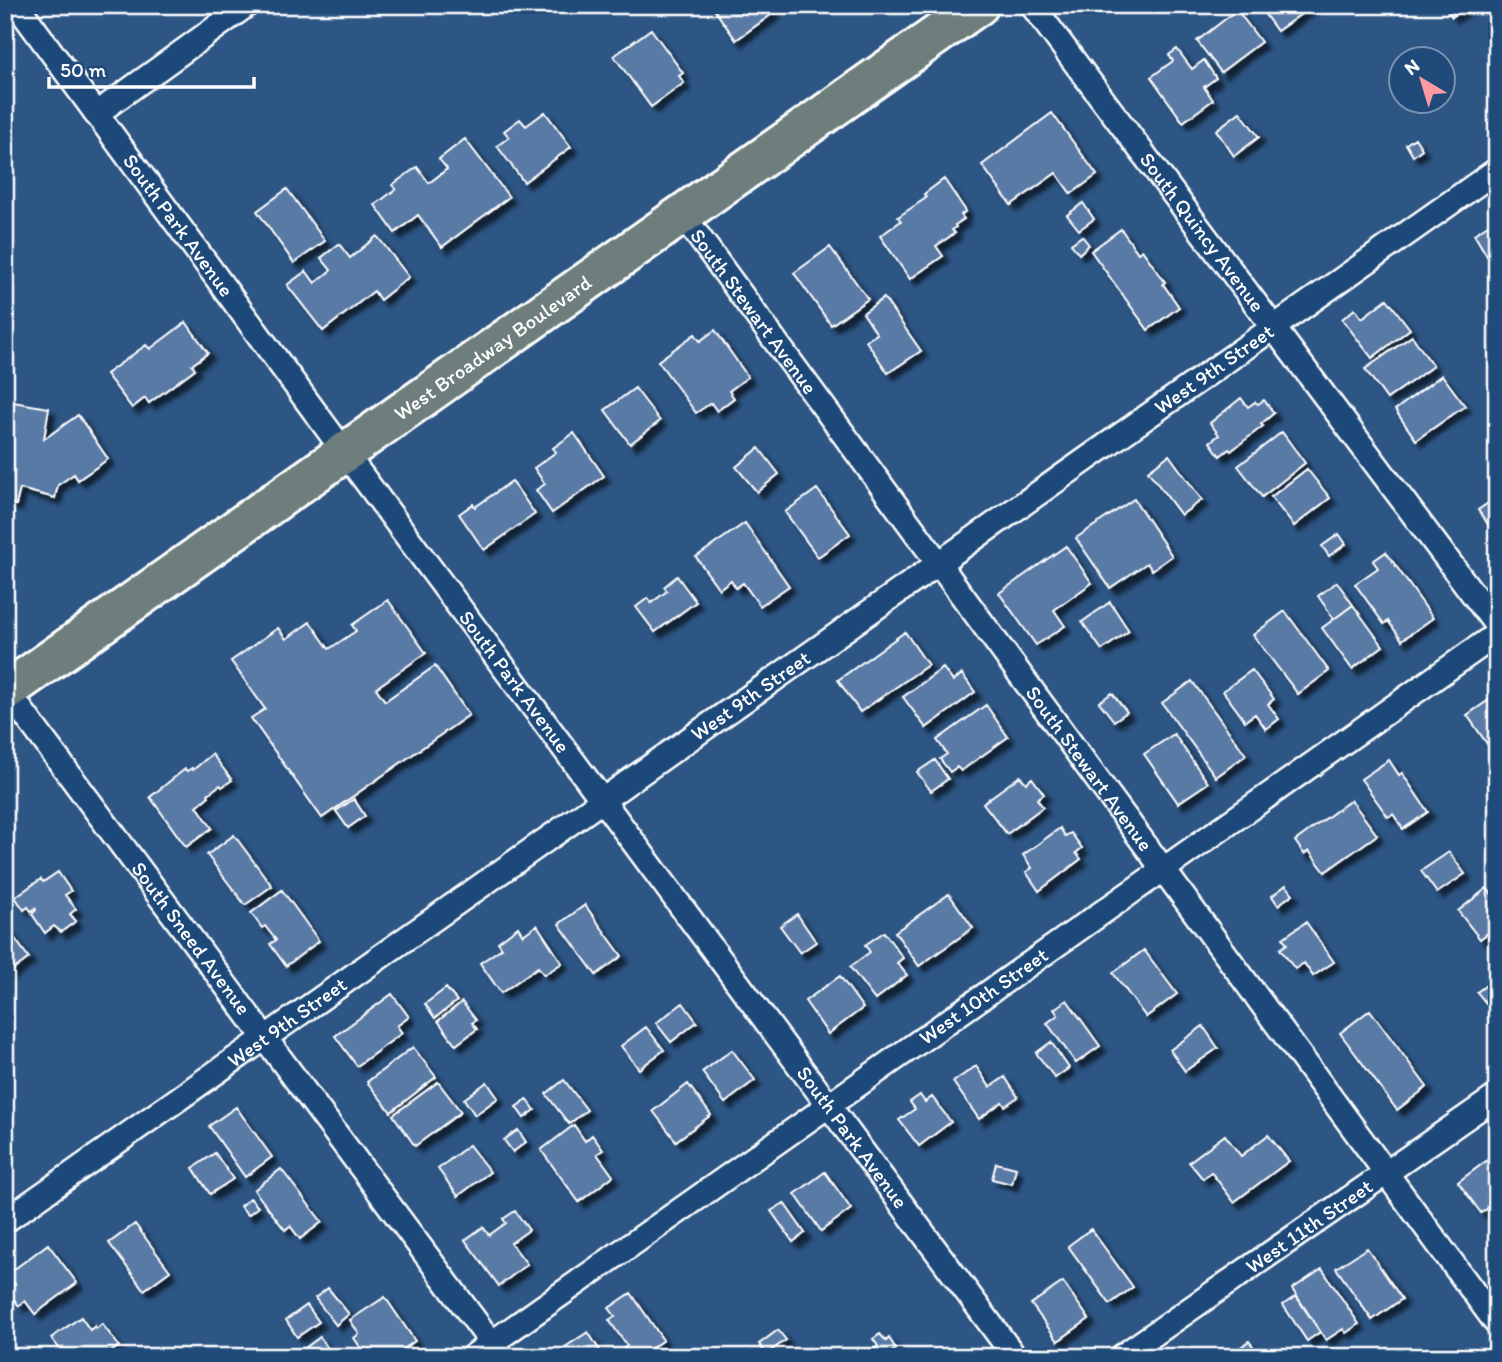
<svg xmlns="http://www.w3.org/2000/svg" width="1502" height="1362" font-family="Itim,sans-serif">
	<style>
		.building { fill: #5a7aa6; stroke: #fff; stroke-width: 2; filter: url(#shadow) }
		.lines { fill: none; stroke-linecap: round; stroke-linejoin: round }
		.minor-casing { stroke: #fff; stroke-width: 28 }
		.trunk-casing { stroke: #fff; stroke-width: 44 }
		.minor { stroke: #1f4a7a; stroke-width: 23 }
		.trunk { stroke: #6d7e7c; stroke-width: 38 }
		.labels { text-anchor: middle; stroke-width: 7; stroke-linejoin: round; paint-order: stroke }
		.street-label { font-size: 21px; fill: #fff; stroke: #1f4a7a }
	</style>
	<defs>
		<filter id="shadow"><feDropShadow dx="6" dy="6" stdDeviation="2" flood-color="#0009"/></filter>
	</defs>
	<rect width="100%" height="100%" fill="#2d5685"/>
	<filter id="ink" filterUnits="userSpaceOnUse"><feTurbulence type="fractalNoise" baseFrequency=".0143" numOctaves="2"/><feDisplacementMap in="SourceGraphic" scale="14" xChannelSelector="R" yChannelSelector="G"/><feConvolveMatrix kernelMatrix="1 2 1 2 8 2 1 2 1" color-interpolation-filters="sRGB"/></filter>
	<g filter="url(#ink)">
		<!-- building -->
		<path class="building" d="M711 5H776L772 8 775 12 736 40Z
			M1258 5H1314L1277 31Z
			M1444 5H1469L1452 17Z
			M1237 10 1261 42 1221 72 1197 41Z
			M651 29 683 73 679 76 684 83 651 107 614 56Z
			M1177 49 1192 69 1204 60 1216 78 1204 87 1213 100 1183 122 1151 77 1173 61 1169 55Z
			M545 112 571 147 524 182 497 146 509 137 504 131 520 119 526 126Z
			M1240 112 1259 137 1234 156 1216 130Z
			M1052 113 1097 175 1071 194 1056 173 1011 205 982 165Z
			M1415 138 1422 149 1413 156 1406 144Z
			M465 139 509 197 442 247 418 215 395 233 375 205 396 189 392 185 417 167 429 183 447 169 439 159Z
			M944 179 966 211 961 215 964 219 955 225 956 227 952 230 955 233 936 246 943 256 910 279 880 236 901 221 898 217 926 198 924 194Z
			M287 189 325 241 294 263 257 211Z
			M1083 203 1094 219 1079 230 1067 215Z
			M1496 220 1497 250 1487 256 1474 234Z
			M1121 229 1138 253 1142 250 1165 282 1163 284 1179 307 1148 330 1091 251Z
			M377 236 409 277 380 300 374 291 323 331 287 285 306 271 315 283 331 270 321 258 339 244 350 258Z
			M1082 236 1089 245 1079 254 1071 244Z
			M830 247 868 299 831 325 794 273Z
			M884 298 921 351 888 373 866 341 877 334 863 313Z
			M1387 299 1410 329 1372 358 1342 319 1355 309 1362 318Z
			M186 322 208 353 192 365 195 369 149 403 145 398 132 408 106 374 146 345 150 349Z
			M715 330 748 377 729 391 734 398 717 411 711 403 696 413 658 361 695 334 700 341Z
			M1412 336 1433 366 1387 399 1365 369Z
			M1442 375 1465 406 1416 440 1395 410Z
			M635 388 660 421 630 444 605 410Z
			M1241 398 1248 407 1255 402 1258 404 1264 400 1274 413 1261 424 1263 426 1231 451 1229 449 1220 456 1210 442 1219 435 1210 423Z
			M13 402 49 408 44 439 78 415 108 459 78 480 74 474 58 485 55 498 20 489 16 505 5 502V432L8 435Z
			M1282 432 1305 463 1262 497 1238 466Z
			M574 433 604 476 552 513 536 490 545 484 534 468 556 452 553 448Z
			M759 448 779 474 757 492 736 467Z
			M1169 455 1202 500 1181 515 1148 471Z
			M1307 469 1330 498 1294 526 1271 497Z
			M512 481 535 514 484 550 459 514 473 504 475 507Z
			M817 489 850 534 818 557 785 512Z
			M1497 497V537L1478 510Z
			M1134 499 1172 556 1152 570 1147 563 1110 588 1076 538Z
			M745 523 789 586 760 606 743 583 736 588 731 580 719 589 696 557Z
			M1339 534 1346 544 1329 556 1322 546Z
			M1066 546 1092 583 1054 610 1065 626 1036 645 999 593Z
			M1386 552 1433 618 1402 640 1388 621 1384 624 1355 584 1378 568 1373 561Z
			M677 576 696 602 655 632 636 607 648 598 651 603 667 591 664 587Z
			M1337 582 1353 605 1334 619 1318 596Z
			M388 600 426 653 376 688 385 701 435 666 469 715 322 818 251 718 265 709 231 661 278 628 286 639 310 622 329 649 356 631 352 625Z
			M1110 602 1129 631 1102 650 1082 622Z
			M1353 605 1383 646 1352 669 1322 628Z
			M1285 611 1329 671 1298 694 1253 635Z
			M905 632 928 665 860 712 838 680Z
			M943 668 953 681 962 674 975 692 926 728 903 697Z
			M1252 670 1274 699 1268 704 1279 719 1266 729 1255 714 1245 721 1223 691Z
			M1192 681 1246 755 1216 777 1162 703Z
			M1112 693 1127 712 1114 721 1099 702Z
			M1492 698 1497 705V758L1467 715Z
			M986 705 1008 737 961 771 957 767 950 772 940 759 947 754 937 740Z
			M1174 734 1208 783 1178 803 1144 754Z
			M212 754 232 780 222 787 220 785 208 794 209 796 197 806 212 828 186 847 150 797 185 769 187 771 192 768 193 770Z
			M935 760 948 779 931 791 917 772Z
			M1389 760 1399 775 1402 773 1428 812 1403 829 1393 814 1388 817 1361 779Z
			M1020 776 1026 783 1032 778 1044 794 1037 799 1043 807 1007 834 983 803Z
			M354 799 365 816 348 828 336 811Z
			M1351 800 1377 835 1325 872 1309 851 1304 854 1295 841Z
			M1060 828 1065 836 1071 833 1082 848 1076 853 1081 859 1039 891 1026 872 1032 868 1023 855Z
			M234 835 272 886 245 905 207 855Z
			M1449 852 1465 874 1437 893 1421 871Z
			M58 872 71 891 65 895 76 909 70 914 76 921 61 932 54 926 45 933 32 914 36 910 35 908 31 911 28 907 24 910 15 897 41 879 43 882Z
			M1286 885 1293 894 1278 905 1272 896Z
			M1487 888 1497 901V926L1480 939 1458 911Z
			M282 890 319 941 286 966 270 944 276 940 265 926 262 928 251 913Z
			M949 894 973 928 919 966 895 932Z
			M585 905 622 956 596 975 559 924Z
			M797 914 816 942 800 953 780 926Z
			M1306 922 1334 962 1313 976 1304 963 1295 969 1280 949 1287 944 1283 938Z
			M5 925 29 958 5 976Z
			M537 925 562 963 544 975 538 967 501 993 480 963 502 948 498 942 518 927 523 935Z
			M884 932 903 958 897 963 907 975 875 1000 850 967 870 952 865 945Z
			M1144 950 1177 994 1146 1017 1113 973Z
			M840 976 863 1008 828 1034 805 1001Z
			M1497 977V1017L1477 992Z
			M446 988 457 1001 435 1018 425 1004Z
			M392 994 409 1017 397 1026 402 1033 357 1066 335 1036Z
			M1067 1000 1100 1046 1076 1063 1047 1023 1058 1015 1054 1009Z
			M462 1002 476 1020 472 1023 477 1029 456 1045 438 1021Z
			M683 1003 697 1022 671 1042 656 1023Z
			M1370 1010 1427 1087 1397 1110 1340 1033Z
			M1203 1026 1218 1048 1185 1071 1170 1050Z
			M646 1027 664 1050 639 1069 621 1046Z
			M1051 1042 1069 1068 1055 1078 1036 1053Z
			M413 1047 436 1077 391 1112 367 1082Z
			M732 1050 755 1080 725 1103 702 1072Z
			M976 1066 990 1087 1005 1077 1018 1097 1005 1106 1002 1102 979 1119 953 1082Z
			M564 1080 587 1110 569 1124 546 1094Z
			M438 1082 461 1112 415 1146 393 1115Z
			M487 1082 498 1098 475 1115 464 1099Z
			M688 1084 711 1115 676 1141 653 1111Z
			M920 1095 925 1102 932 1097 951 1122 919 1146 899 1120 915 1109 910 1102Z
			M527 1099 535 1110 524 1118 516 1107Z
			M236 1107 272 1157 245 1177 209 1126Z
			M574 1125 585 1141 592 1135 603 1150 597 1154 613 1176 579 1202 541 1150Z
			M518 1130 526 1142 513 1152 504 1140Z
			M1225 1135 1241 1156 1268 1135 1289 1161 1234 1202 1211 1172 1203 1179 1189 1162Z
			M469 1145 490 1172 458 1196 438 1169Z
			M215 1153 233 1179 210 1194 193 1168Z
			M1493 1156 1497 1161V1202L1481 1213 1458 1182Z
			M996 1163 1016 1168 1012 1184 992 1179Z
			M281 1169 322 1222 300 1239 290 1226 285 1230 254 1190Z
			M825 1172 851 1209 821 1231 795 1194Z
			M250 1198 258 1207 248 1215 240 1206Z
			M784 1203 805 1233 793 1242 771 1211Z
			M515 1211 529 1230 511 1243 527 1264 499 1286 465 1240 483 1227 489 1235 506 1223 503 1219Z
			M135 1224 170 1271 144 1290 109 1243Z
			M1091 1229 1133 1287 1110 1304 1068 1246Z
			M48 1244 77 1283 35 1314 25 1301 19 1306 7 1290 15 1284 8 1274Z
			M1367 1248 1402 1299 1372 1320 1336 1268Z
			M1322 1269 1359 1324 1346 1333 1343 1329 1326 1340 1292 1289Z
			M1063 1282 1089 1319 1058 1341 1031 1304Z
			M328 1288 349 1314 336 1325 315 1298Z
			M631 1293 663 1340 639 1357H630L624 1348 627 1346 609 1320 615 1316 609 1308Z
			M1296 1296 1320 1332 1307 1341 1283 1305Z
			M385 1297 415 1341 392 1357H367L354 1338 359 1334 350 1320Z
			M307 1305 319 1322 297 1337 286 1320Z
			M81 1317 90 1330 95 1326 96 1329 102 1324 119 1346 108 1354 110 1357H58L63 1353 51 1338Z
			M778 1330 786 1340 766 1354 759 1344Z
			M588 1332 604 1357H562L559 1351Z
			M880 1334 886 1341 889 1338 896 1349 885 1357H871L868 1353 878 1346 873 1339Z
			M320 1337 334 1357H293Z
			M1249 1341 1261 1357H1227Z"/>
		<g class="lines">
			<defs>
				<g id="minor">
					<path id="s1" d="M17 5 345 453 1015 1357"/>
					<path id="s2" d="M1032 5 1497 626"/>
					<path d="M96 114 247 5"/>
					<path id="s3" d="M682 214 1497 1324"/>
					<path id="s4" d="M5 688 502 1357"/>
					<path id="s5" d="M5 1221 1497 170"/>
					<path id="s6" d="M472 1357 1497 634"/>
					<path id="s7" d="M1121 1357 1497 1096"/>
				</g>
				<g id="trunk">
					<path id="s8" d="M5 692 979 5"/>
				</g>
			</defs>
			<!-- minor casing -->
			<use href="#minor" class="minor-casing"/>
			<!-- trunk casing -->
			<use href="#trunk" class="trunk-casing"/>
			<!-- minor -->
			<use href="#minor" class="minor"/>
			<!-- trunk -->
			<use href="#trunk" class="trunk"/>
		</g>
	</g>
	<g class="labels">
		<!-- street labels -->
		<g class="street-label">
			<text dy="7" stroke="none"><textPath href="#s1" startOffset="273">South Park Avenue</textPath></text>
			<text dy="7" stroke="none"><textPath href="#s2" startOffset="284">South Quincy Avenue</textPath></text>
			<text dy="7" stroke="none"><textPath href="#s3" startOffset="121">South Stewart Avenue</textPath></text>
			<text dy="7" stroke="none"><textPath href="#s8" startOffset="597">West Broadway Boulevard</textPath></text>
			<text dy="7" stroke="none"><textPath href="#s5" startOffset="1479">West 9th Street</textPath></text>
			<text dy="7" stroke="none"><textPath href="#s1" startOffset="840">South Park Avenue</textPath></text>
			<text dy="7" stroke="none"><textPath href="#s5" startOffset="912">West 9th Street</textPath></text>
			<text dy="7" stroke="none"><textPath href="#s3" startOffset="688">South Stewart Avenue</textPath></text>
			<text dy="7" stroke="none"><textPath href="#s4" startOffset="312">South Sneed Avenue</textPath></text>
			<text dy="7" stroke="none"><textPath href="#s6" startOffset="626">West 10th Street</textPath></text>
			<text dy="7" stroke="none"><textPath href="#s5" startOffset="345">West 9th Street</textPath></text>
			<text dy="7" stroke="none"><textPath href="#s1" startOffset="1407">South Park Avenue</textPath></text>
			<text dy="7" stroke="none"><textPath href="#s7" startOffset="229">West 11th Street</textPath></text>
		</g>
	</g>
	<!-- margin -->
	<rect width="1502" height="1362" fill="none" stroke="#1f4a7a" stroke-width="28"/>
	<rect x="14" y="14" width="1474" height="1334" fill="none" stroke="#fff" stroke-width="2.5" filter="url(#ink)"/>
	<!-- north arrow -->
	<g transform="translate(1422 80) rotate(322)"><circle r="33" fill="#1f4a7a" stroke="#7992af" stroke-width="2"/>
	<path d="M0-5L12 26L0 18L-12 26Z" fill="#ff9aa2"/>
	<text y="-10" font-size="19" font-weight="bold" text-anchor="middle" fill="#ffffff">N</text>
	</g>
	<!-- scale -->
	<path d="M49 77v10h205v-10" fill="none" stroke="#ffffff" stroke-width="3.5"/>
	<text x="60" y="77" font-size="21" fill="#ffffff" stroke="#1f4a7a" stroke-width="5" paint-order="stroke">50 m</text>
</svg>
